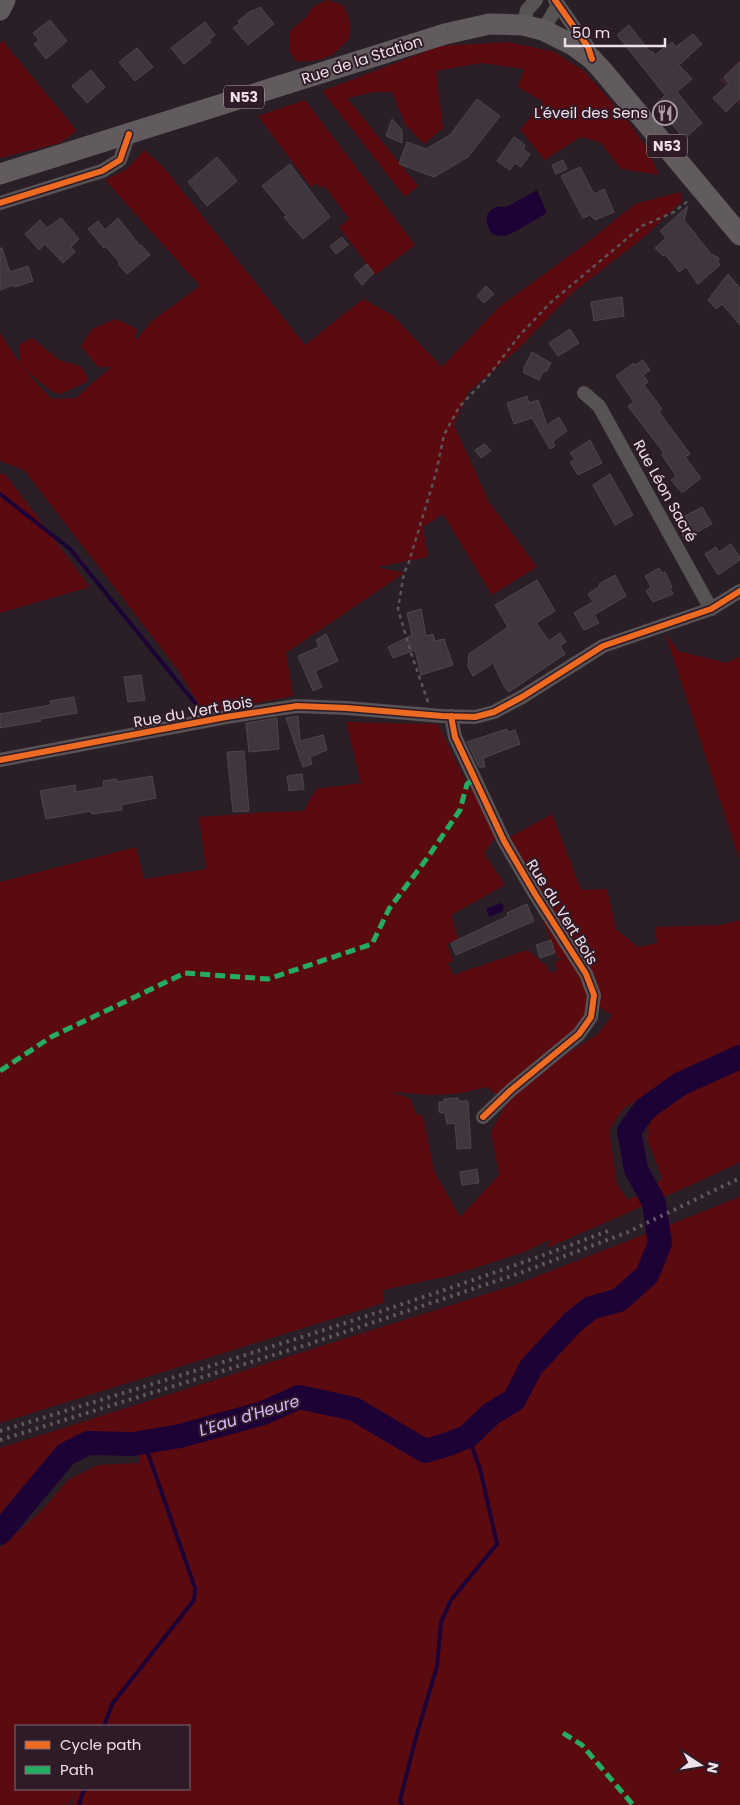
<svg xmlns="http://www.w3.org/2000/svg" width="740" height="1805" font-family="Poppins,sans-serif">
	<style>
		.built { fill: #392130 }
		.green { fill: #5b0b10; fill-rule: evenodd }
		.water { fill: #1d0335 }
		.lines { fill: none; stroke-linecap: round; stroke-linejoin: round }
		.stream { stroke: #1d0335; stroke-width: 4 }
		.river { stroke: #1d0335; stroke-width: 24 }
		.building { fill: #3f373d; stroke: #4f464d }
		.path { stroke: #5a5557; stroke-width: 2.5; stroke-dasharray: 4 4; stroke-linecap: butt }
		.street { stroke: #575254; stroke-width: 14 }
		.primary { stroke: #615b5d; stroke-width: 21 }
		.rail { stroke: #605a5d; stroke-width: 4; stroke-dasharray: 2.5 5; stroke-linecap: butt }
		.quiet { stroke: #26ab63; stroke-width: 5; stroke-dasharray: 10 5; stroke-linecap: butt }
		.cycleway-casing { stroke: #2e1b27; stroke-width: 9 }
		.cycleway { stroke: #ed6a23; stroke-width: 6 }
		.labels { text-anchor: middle; stroke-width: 4; stroke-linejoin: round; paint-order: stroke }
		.shield { fill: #2e1b27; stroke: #b4a5ae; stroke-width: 1 }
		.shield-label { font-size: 14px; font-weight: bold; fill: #eee0e8 }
		.street-label { font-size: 15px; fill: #eee0e8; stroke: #2e1b27 }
		.poi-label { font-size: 15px; fill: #eee0e8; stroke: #2e1b27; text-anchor: end }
		.water-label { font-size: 16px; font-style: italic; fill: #d2bafb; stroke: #2e1b27 }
	</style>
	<rect width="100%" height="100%" fill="#2a1f26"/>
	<!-- built -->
	<path class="built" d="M740 59V105L720 80Z"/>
	<!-- green -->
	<path class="green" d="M328 0 344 6 349 20 350 37C333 58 323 62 296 61L289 51V32L305 18 314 6Z
		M2 40 77 131 60 143 0 158V44Z
		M508 42 555 52 584 71 624 116 647 148 659 175 621 169 600 142 580 137 545 160 520 130 543 102 518 87 524 69 481 63 436 71 443 128 424 144 405 124 392 92H374L347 98 418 186 405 197 322 91 440 46Z
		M305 100 415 245 375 275 339 227 349 219 324 185 320 188 316 183 311 187 258 116Z
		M144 150 164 168 305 345 363 299 392 315 442 367 499 307 584 245 635 204 680 192 682 201 644 237 572 293 518 349 468 392 454 425 489 502 537 567 492 595 443 514 423 527 428 557 377 567 404 573 286 653 293 696 204 713 178 670 24 470 0 461V333L20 364 19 345 32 338 59 360 80 366 87 375V382L60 394 53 392 24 369 51 399 76 398 111 367H98L81 346 92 329 116 319 137 329 135 341 153 320 200 286 105 180 127 169Z
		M0 473 5 474 90 587 0 613Z
		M665 633 678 651 727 663 740 656V861Z
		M346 722 438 724 467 784 474 787 499 833 484 853 505 885 451 915 458 939 447 944 453 961 448 963 453 975 527 950 538 958 539 961 546 964 550 973 557 970 555 961 564 960 558 958 543 921 552 925 590 992 598 985 590 970 525 872 508 838 552 814 581 890 607 889 616 929 638 947 657 943 655 927 722 925 740 920V1162L689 1186 547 1248 551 1239 524 1252 453 1275 383 1290V1303L0 1423V882L136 847 144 879 206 869 199 817 269 812 304 811 316 789 361 783ZM599 1007 612 1015 598 1034 560 1058 508 1101 491 1132 499 1175 460 1217 434 1171 423 1116 416 1114 410 1098 389 1092 431 1095 457 1094 487 1087 498 1096 596 1021ZM638 1099 649 1113 648 1141 662 1178 651 1190 628 1200 617 1184 609 1131 622 1110Z
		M740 1197V1805H72L75 1795 67 1805H0V1548L41 1511 68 1480 98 1465 139 1463 140 1454 132 1435 86 1438 61 1449 0 1524V1448L515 1285ZM189 1726V1789H16V1726Z"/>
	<!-- water -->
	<path class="water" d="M537 190 547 213C539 217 512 235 504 236 500 236 496 235 492 234 486 225 482 213 496 207 500 206 503 208 508 206 517 201 527 196 537 190Z
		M500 903 504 905 503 911 489 917 486 909Z"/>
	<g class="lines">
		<!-- stream -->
		<path class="stream" d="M0 494 70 549 195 703
			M104 1726 112 1704 194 1600 195 1588 144 1442
			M79 1805 83 1792 86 1789
			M402 1805 400 1800 416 1737 437 1666 441 1622 451 1600 497 1544 480 1469 468 1436"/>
		<!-- river -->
		<path class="river" d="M0 1533 66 1454 88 1443 133 1444 180 1436 263 1413 299 1397 354 1409 425 1451 449 1444 468 1436 491 1414 514 1400 531 1367 573 1322 591 1308 619 1300 647 1275 660 1243 654 1203 636 1169 629 1131 645 1109 680 1084 740 1057"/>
	</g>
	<!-- building -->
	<path class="building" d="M260 7 274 24 248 45 233 28 240 23 238 21 252 10 253 11Z
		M50 20 67 41 46 59 34 44 39 40 33 33Z
		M205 22 215 35 209 40 211 42 184 64 171 48Z
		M629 25 651 53 652 51 655 55 672 42 676 47 693 34 702 44 679 65 692 79 677 92 702 123 684 139 656 104 665 95 617 35Z
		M137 48 153 67 135 81 119 62Z
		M740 62V98L726 112 713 98 729 84 724 77Z
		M91 70 105 87 87 103 72 86Z
		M477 99 500 116 468 157 434 177 399 164 407 142 426 149 450 135Z
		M392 119 402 130V143L386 136Z
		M514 137 525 145 523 149 530 154 521 167 515 163 510 170 497 161Z
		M217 157 237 181 207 206 188 182Z
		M563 160 567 169 556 174 552 165Z
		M290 164 330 217 303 239 284 217 287 216 262 186Z
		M580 167 594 194 604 189 614 212 595 220 590 215 583 218 561 176Z
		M688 206 684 220 711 254 719 258 718 262 720 265 698 284 686 267 679 272 665 254 663 256 655 248 666 238 660 231Z
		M61 218 79 239 71 247 75 252 63 263 45 244 39 250 25 234 40 220 47 228Z
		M118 218 140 246 141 245 150 255 127 274 118 264 120 263 106 247 104 248 88 229 98 221 105 230Z
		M342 237 348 245 336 254 330 246Z
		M0 248H2L10 272 28 266 33 281 15 287 14 285 0 290Z
		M367 264 374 273 362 285 354 275Z
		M728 274 740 288V325L722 304 716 309 708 300Z
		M486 286 494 294 484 303 477 296Z
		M622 297 624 316 594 321 591 302Z
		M570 329 579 343 558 356 549 343Z
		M532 352 551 363 546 372 544 370 539 380 524 373V368Z
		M643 360 650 370 643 375 648 382 644 385 662 409 659 412 690 454 685 457 701 478 682 493 671 480 676 476 662 455 664 453 628 406 634 402 616 376 634 363 636 365Z
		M527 396 529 403 538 400 547 425 559 417 567 431 553 441 555 446 550 449 532 418 514 424 507 403Z
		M590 440 602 463 578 475 570 462 575 460 570 453Z
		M485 444 491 451 481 458 475 450Z
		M610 474 633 515 615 525 593 485Z
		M702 507 712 524 685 539 681 532 691 526 685 516Z
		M731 544 740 557V560L718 575 705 554 716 547 719 552Z
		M659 568 662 573 665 572 672 587 670 588 673 594 653 602 646 591 651 587 645 576Z
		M615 575 626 596 594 615 599 623 584 630 574 613 593 602 588 594 600 586 599 584Z
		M537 580 555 611 536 623 549 641 560 633 566 642 560 646 565 654 509 692 505 688 493 663 473 676 468 667 469 654 508 627 495 605Z
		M421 609 426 636 433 634 435 641 444 639 453 665 421 675 415 650 393 658 388 647 412 635 407 613Z
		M326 634 338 661 315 671 322 687 313 691 298 656 319 647 316 640Z
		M141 675 145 700 128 702 124 677Z
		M74 697 77 713 40 719 41 721 0 728V714L51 705 50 701Z
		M298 716 300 741 323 735 327 750 310 757 312 764 303 767 286 718Z
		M277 718 279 749 249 752 246 723Z
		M507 729 508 732 515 730 520 744 483 758 485 767H479L467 742Z
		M244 751 249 811 233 812 227 752Z
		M302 774 304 789 289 791 287 776Z
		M152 776 156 798 121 805 122 810 92 814 91 811 46 819 40 791 75 785 76 792 104 787 103 781 116 779 117 782Z
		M527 904 534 921 456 955 451 943 508 916 507 913Z
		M551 940 555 953 540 958 536 945Z
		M458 1098V1101H468L471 1148 457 1149 455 1123 447 1124 445 1113 439 1112V1102H444V1099Z
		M477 1169 479 1183 462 1185 460 1172Z"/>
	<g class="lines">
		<!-- path -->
		<path class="path" d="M428 702 411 653 398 609 404 573 408 565 436 473 444 435 459 407 486 379 519 336 550 303 642 226 674 212 688 201"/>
		<!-- street -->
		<path class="street" d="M555 0 588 47 590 54
			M523 25 527 10 536 0
			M543 30 558 5
			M0 203 102 171 120 160 129 134
			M584 393 599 406 711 609
			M451 716 455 737 504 841 535 894 586 974 594 995 591 1017 579 1034 511 1090 483 1117
			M0 760 226 717 297 706 347 708 442 716 475 717 494 712 522 697 603 646 711 609 740 591"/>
		<!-- primary -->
		<path class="primary" d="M0 10 5 0
			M0 174 445 34 489 24 523 25 543 30 573 45 592 59 602 70 740 235"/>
		<!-- rail -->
		<path class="rail" d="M0 1431C204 1368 408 1307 608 1231
			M0 1440 309 1344 520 1273 628 1232 740 1178"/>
		<!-- quiet -->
		<path class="quiet" d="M0 1071 51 1037 185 973 268 979 372 944 389 909 428 857 460 810 467 784 474 779
			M563 1733 582 1745 633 1805"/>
		<defs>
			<path id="cycleway" d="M555 0 588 47 592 59
				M0 203 102 171 120 160 129 134
				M451 716 455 737 504 841 535 894 586 974 594 995 591 1017 579 1034 511 1090 483 1117
				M0 760 226 717 297 706 347 708 442 716 475 717 494 712 522 697 603 646 711 609 740 591"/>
		</defs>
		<!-- cycleway casing -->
		<use href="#cycleway" class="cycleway-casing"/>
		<!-- cycleway -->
		<use href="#cycleway" class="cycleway"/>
	</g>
	<!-- icons -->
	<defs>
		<symbol id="restaurant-ring" viewBox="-11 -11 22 22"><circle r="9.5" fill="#2e1b27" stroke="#a99ca4" stroke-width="1.5"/><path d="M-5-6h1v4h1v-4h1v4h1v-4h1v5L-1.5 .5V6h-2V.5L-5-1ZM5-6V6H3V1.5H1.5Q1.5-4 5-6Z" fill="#a99ca4"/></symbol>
	</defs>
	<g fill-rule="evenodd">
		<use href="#restaurant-ring" x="651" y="99" width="28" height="28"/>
	</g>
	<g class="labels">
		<!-- shield labels -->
		<g class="shield">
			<rect x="224" y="85.5" width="40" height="23" rx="4"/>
			<rect x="647" y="134.5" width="40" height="23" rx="4"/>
		</g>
		<g class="shield-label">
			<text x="244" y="102">N53</text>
			<text x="667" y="151">N53</text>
		</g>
		<!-- street labels -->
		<g class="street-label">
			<text transform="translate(362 60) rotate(-18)" y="5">Rue de la Station</text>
			<text transform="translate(665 491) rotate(61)" y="5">Rue Léon Sacré</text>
			<text transform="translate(193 712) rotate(-10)" y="5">Rue du Vert Bois</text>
			<text transform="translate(562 912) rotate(58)" y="5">Rue du Vert Bois</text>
		</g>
		<!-- poi labels -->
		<g class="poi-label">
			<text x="648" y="118">L'éveil des Sens</text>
		</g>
		<!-- water labels -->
		<g class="water-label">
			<text transform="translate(249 1415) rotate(-17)" y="6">L'Eau d'Heure</text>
		</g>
	</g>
	<!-- legend -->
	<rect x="15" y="1725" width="175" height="65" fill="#2e1b27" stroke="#7b6a74"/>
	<rect x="25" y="1741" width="25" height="8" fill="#ed6a23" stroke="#7b6a74"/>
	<text x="60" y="1750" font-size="15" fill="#eee0e8">Cycle path</text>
	<rect x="25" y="1766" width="25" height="8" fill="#26ab63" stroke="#7b6a74"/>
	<text x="60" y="1775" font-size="15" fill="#eee0e8">Path</text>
	<!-- north arrow -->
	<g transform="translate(700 1765) rotate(102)" stroke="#2e1b27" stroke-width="4" paint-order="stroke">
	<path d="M0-4L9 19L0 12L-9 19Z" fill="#eee0e8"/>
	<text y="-8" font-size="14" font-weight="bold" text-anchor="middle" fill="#eee0e8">N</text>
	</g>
	<!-- scale -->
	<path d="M565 38v8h100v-8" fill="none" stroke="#eee0e8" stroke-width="2.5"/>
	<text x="572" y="38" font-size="15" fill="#eee0e8" stroke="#2e1b27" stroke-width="4" paint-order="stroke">50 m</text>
</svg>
